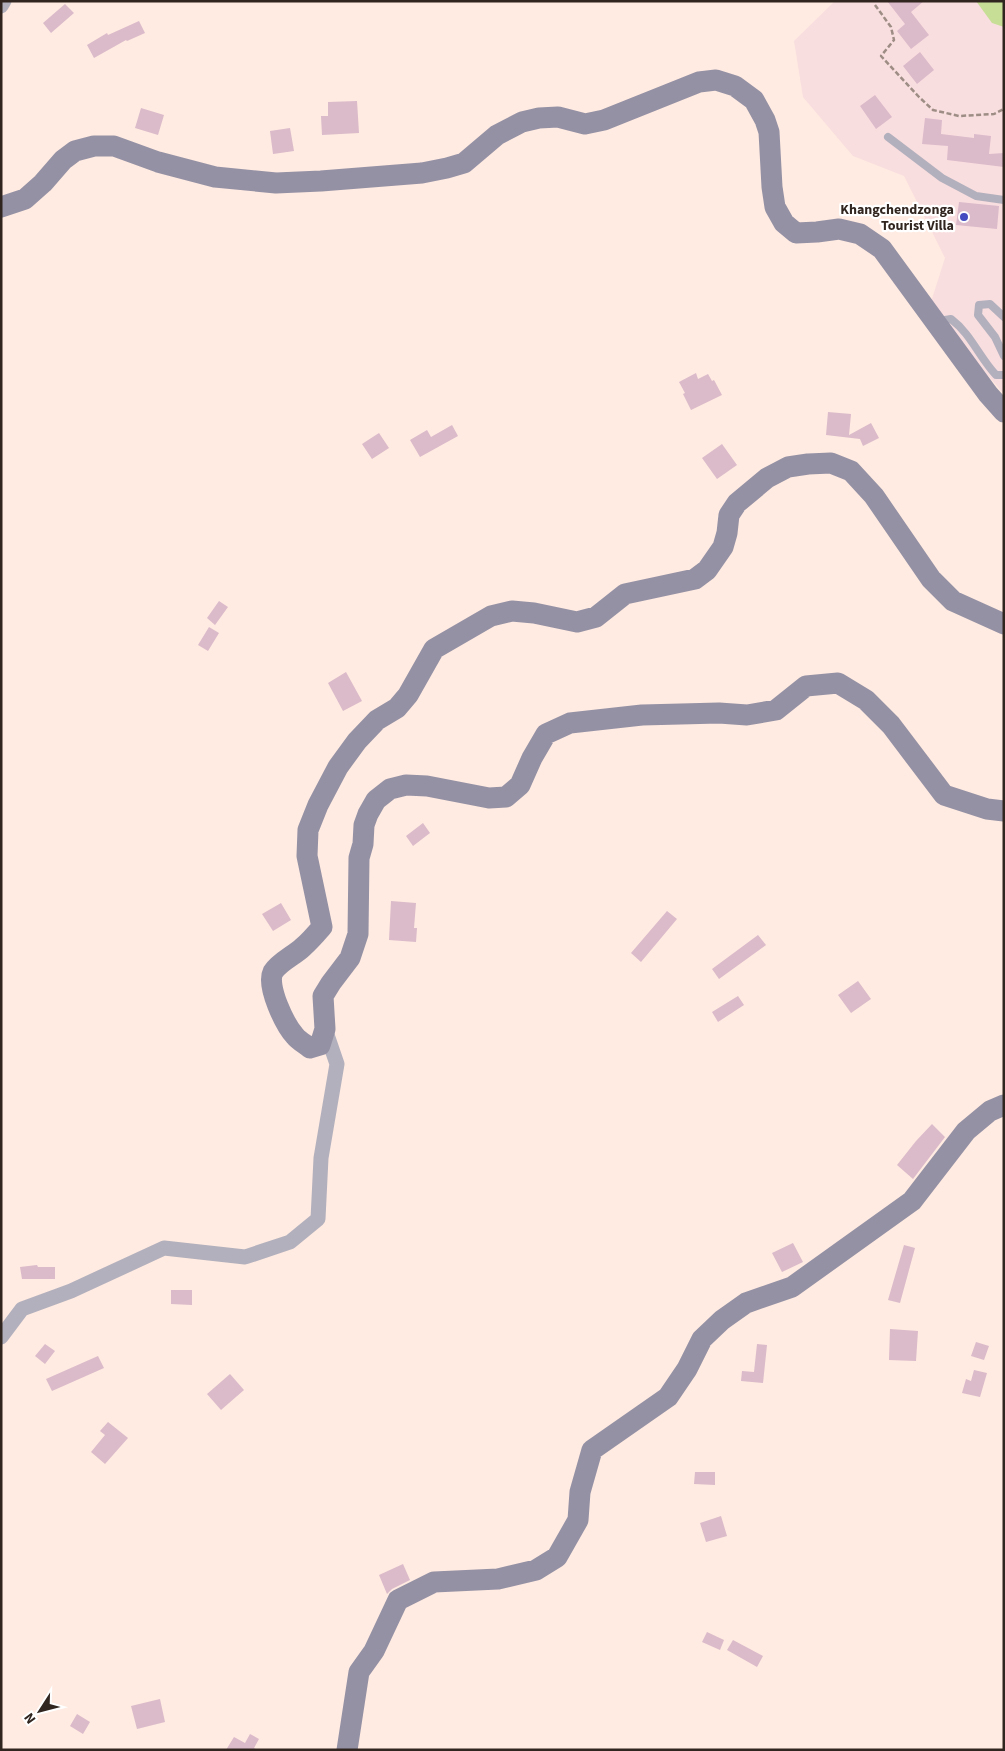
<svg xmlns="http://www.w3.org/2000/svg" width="1005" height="1751" font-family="'Source Sans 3',sans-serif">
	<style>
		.commercial { fill: #f9dedf }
		.green { fill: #c7de96 }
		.building { fill: #dbbaca }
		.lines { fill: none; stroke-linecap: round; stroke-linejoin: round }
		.path { stroke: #9d8d85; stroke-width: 2.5; stroke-dasharray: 5 2.5; stroke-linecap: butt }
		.lane { stroke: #b3b0bd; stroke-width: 8 }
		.street { stroke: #b3b0bd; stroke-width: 15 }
		.secondary { stroke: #9591a5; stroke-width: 21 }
		.poi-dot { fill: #444abf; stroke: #fff; stroke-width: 2 }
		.labels { text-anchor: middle; stroke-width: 4.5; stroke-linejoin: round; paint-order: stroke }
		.poi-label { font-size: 14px; font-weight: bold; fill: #31251f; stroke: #fff; text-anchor: end }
	</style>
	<rect width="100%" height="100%" fill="#ffebe1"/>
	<!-- commercial -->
	<path class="commercial" d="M835 1H1004V394L951 333 931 302 945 258 904 176 853 156 803 97 794 41Z"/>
	<!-- green -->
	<path class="green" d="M976 1H1004V27L992 23Z"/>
	<!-- building -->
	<path class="building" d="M887 1H924L911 12 929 35 911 49 897 31 905 24Z
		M65 4 74 13 51 33 43 23Z
		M139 21 145 33 127 41 126 40 94 58 87 45 107 33 108 35Z
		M920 52 934 70 917 84 903 66Z
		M875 95 892 117 876 129 860 106Z
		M357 101 359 133 322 135 321 116H328V102Z
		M141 108 164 115 158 135 135 128Z
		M925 118 942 120 941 134 974 138V134L991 136 989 154 1004 153V167L947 160 948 146 922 144Z
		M290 128 294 151 273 154 270 131Z
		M959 202 999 206 997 229 956 225Z
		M696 373 698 379 708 374 712 381 714 380 722 395 691 410 683 394 685 393 679 382Z
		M828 412 851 414 849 435 871 423 879 438 863 446 860 439 826 435Z
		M452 425 458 436 420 457 410 440 427 430 431 437Z
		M379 433 389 448 372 459 362 444Z
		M722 444 737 465 717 479 702 458Z
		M219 601 228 607 215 625 207 618Z
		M209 627 219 633 208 651 198 645Z
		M346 672 362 701 343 711 328 683Z
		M423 823 430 833 413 846 406 836Z
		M391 901 416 903 414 928H417L416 942 389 940Z
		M281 903 291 920 273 931 262 914Z
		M667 911 677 919 641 962 631 953Z
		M758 935 766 945 719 979 712 969Z
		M858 981 871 999 851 1013 838 995Z
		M738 996 744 1005 718 1022 712 1012Z
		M932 1124 945 1137 913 1179 897 1165 916 1141Z
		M793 1243 803 1262 782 1272 772 1253Z
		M904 1245 915 1248 900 1303 888 1300Z
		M37 1265 38 1267H55V1279H22L20 1267Z
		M171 1290H192V1305L171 1304Z
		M890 1329 918 1331 916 1361 889 1360Z
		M976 1342 989 1346 984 1360 971 1356Z
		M45 1344 55 1351 45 1364 35 1356Z
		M757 1344 767 1345 763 1383 741 1381 742 1371 754 1372Z
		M98 1356 104 1368 52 1391 46 1379Z
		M974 1370 987 1373 980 1397 962 1393 966 1379 971 1381Z
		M230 1374 244 1390 221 1410 207 1394Z
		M108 1422 128 1438 105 1464 91 1452 105 1435 100 1431Z
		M695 1472H715V1485L694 1484Z
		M721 1516 727 1536 706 1542 700 1523Z
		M403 1564 410 1580 392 1589 387 1594 379 1575Z
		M707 1632 724 1640 720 1650 702 1642Z
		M733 1640 763 1656 757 1667 727 1650Z
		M160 1699 165 1722 137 1729 131 1706Z
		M77 1714 90 1722 83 1734 70 1726Z
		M250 1734 259 1739 254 1748 257 1750H226L234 1737 245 1743Z"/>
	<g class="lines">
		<!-- path -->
		<path class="path" d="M875 5 891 27 894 40 881 56 919 97 933 110 959 116 994 114 1004 109"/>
		<!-- lane -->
		<path class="lane" d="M888 137 942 178 976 196 1004 200
			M1004 317 990 304 979 305 978 315 995 337 1004 356
			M939 321 951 319C971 334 979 357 996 375H1004"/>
		<!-- street -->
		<path class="street" d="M1 6 4 1
			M1 1337 22 1309 71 1291 164 1248 245 1257 290 1242 318 1219 321 1158 337 1064 325 1029"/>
		<!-- secondary -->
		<path class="secondary" d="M1 207 25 199 43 183 63 160 75 151 94 146H114L158 162 215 177 276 183 321 181 422 173 447 168 464 163 497 135 522 122 539 118 558 117 585 124 604 120 699 82 716 80 735 86 754 100 765 120 769 132 772 187 775 207 784 223 796 233 817 232 839 229 860 234 882 249 988 394 1004 412
			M1004 624 953 601 931 579 874 496 851 471 831 463 808 464 788 467 767 478 737 503 729 515 727 533 723 547 707 570 695 579 625 594 596 617 577 622 534 613 512 611 491 616 434 649 408 695 397 708 377 720 357 741 338 767 318 805 308 830 307 856 322 927C316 934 310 941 303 947 295 955 279 962 273 972 266 986 285 1025 295 1036 299 1041 305 1044 310 1048L320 1045 325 1029 323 996 331 983 350 958 358 934 359 858 363 844 364 825 368 814 376 800 390 789 406 785 427 786 489 798 506 797 520 785 532 758 546 734 570 723 642 715 719 713 747 715 776 710 806 686 838 683 866 700 891 725 944 795 987 809 1004 811
			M347 1750 359 1672 374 1651 398 1600 434 1582 498 1579 536 1570 557 1557 578 1520 580 1492 592 1450 668 1397 687 1369 702 1339 722 1320 746 1303 792 1287 912 1201 966 1131 990 1111 1004 1105"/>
	</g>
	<!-- markers -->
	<circle class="poi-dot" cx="964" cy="217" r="5"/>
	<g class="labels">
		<!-- poi labels -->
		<g class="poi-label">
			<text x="954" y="214">Khangchendzonga<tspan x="954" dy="16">Tourist Villa</tspan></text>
		</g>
	</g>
	<!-- border -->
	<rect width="1005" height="1751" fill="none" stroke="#31251f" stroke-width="5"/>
	<!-- north arrow -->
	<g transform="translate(40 1711) rotate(234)" stroke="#ffffff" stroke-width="4" paint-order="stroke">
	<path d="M0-4L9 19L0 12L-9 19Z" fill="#31251f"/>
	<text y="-8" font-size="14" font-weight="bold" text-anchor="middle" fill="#31251f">N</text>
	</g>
</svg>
